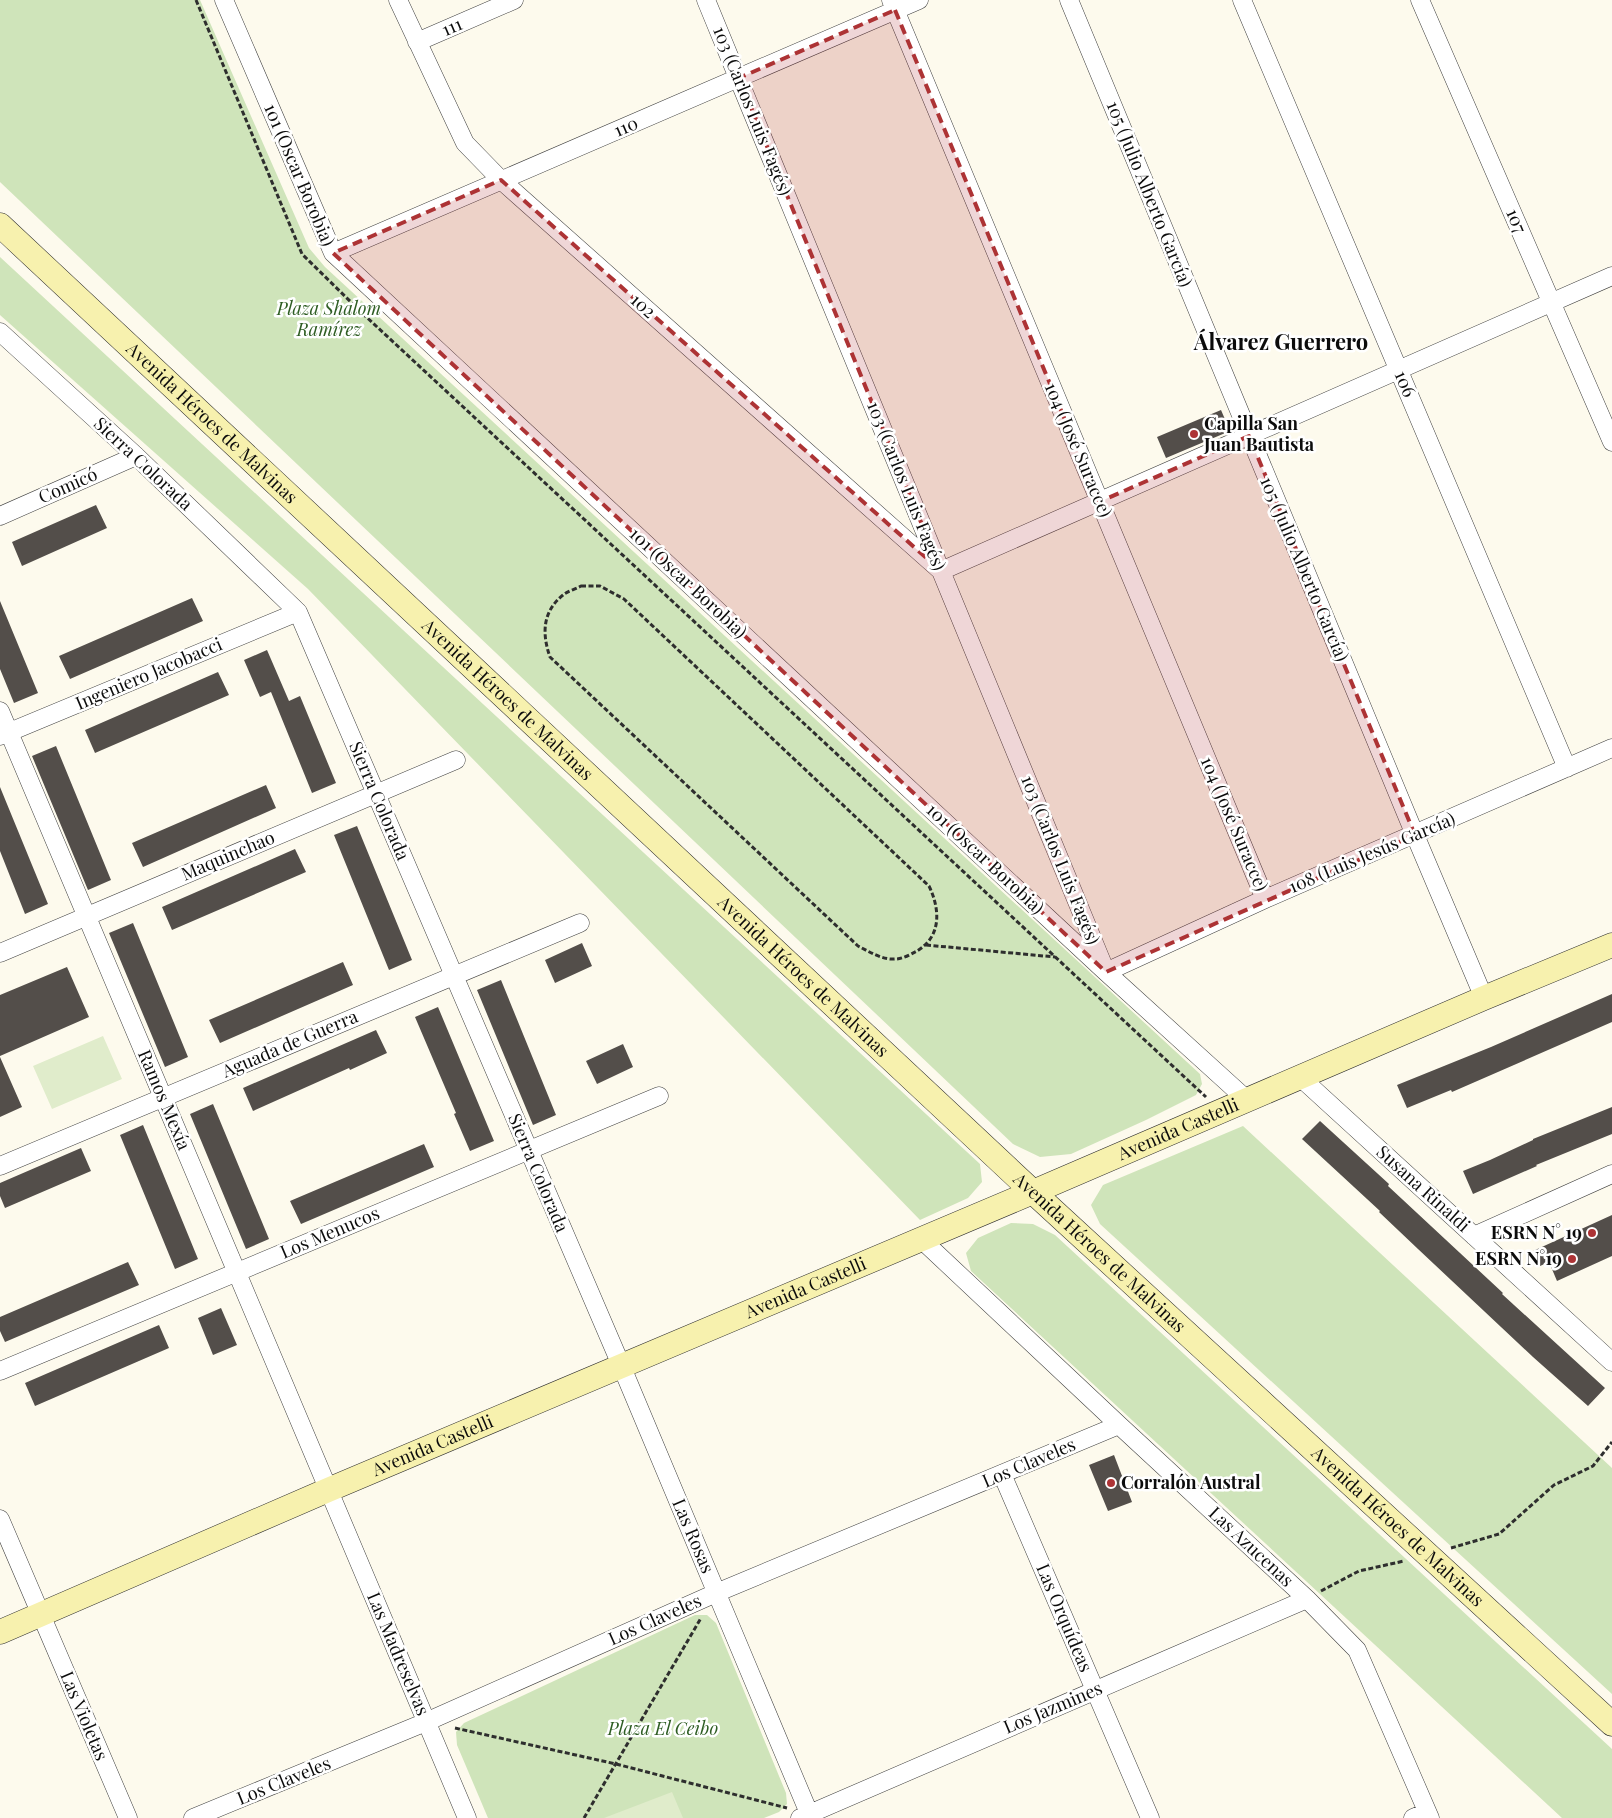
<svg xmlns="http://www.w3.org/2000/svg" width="1612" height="1818" font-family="'Playfair Display',serif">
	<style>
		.green { fill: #cfe4ba }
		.pitch { fill: #e0eccb }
		.building { fill: #534e4a }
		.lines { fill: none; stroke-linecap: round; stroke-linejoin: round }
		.street-casing { stroke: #3f3f3f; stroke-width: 19 }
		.secondary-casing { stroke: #2e2e2e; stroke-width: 25 }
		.path { stroke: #2e2e2e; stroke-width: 3; stroke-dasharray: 5 2.5; stroke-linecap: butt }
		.street { stroke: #fff; stroke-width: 18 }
		.secondary { stroke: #f7f1ae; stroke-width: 24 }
		.marked { fill: #ad3335; fill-opacity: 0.2; stroke: #ad3335; stroke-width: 4; stroke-dasharray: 10 6; stroke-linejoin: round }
		.poi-dot { fill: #ad3335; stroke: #fff; stroke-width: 2 }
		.labels { text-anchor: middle; stroke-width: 5; stroke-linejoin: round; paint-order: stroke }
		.street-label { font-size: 18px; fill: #0c0c0c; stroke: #fff }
		.park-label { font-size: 18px; font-style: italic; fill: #2e5d23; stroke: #fff }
		.poi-label { font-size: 18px; font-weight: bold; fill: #0c0c0c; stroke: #fff; text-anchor: start }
		.district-label { font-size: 22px; font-weight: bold; fill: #0c0c0c; stroke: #fff }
	</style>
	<rect width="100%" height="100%" fill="#fdfaed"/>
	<!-- green -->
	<path class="green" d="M0 0H200L309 248 325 267 1200 1074 1202 1084 1196 1095 1146 1120 1071 1154 1040 1157 1013 1144 0 182Z
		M0 257 980 1164 982 1182 968 1198 920 1220 308 589 0 315Z
		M1243 1126 1612 1468V1694L1100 1224 1091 1205 1103 1185Z
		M1011 1223 1033 1224 1055 1235 1612 1749V1818H1562L971 1271 966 1253 978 1238Z
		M695 1615H707L716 1623 786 1793 787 1804 779 1812 764 1818H488L457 1745 456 1732 464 1723Z"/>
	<!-- pitch -->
	<path class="pitch" d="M103 1036 122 1079 52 1109 33 1066Z
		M672 1792 683 1818H604Z"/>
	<!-- building -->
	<path class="building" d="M1221 410 1230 431 1166 458 1157 437Z
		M96 505 107 528 22 566 12 542Z
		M192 598 203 621 70 679 59 656Z
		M0 601 38 693 14 703 0 669Z
		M267 650 289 701 300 696 336 783 312 793 271 692 260 697 244 660Z
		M218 672 229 695 95 753 85 730Z
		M56 746 111 880 88 890 32 756Z
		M266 785 276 808 143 867 132 843Z
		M0 787 48 904 25 914 0 851Z
		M357 826 412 960 389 970 334 835Z
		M295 849 306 872 172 930 162 907Z
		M133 923 188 1057 165 1067 109 933Z
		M582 943 592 966 555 983 545 960Z
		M343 962 353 985 220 1043 209 1020Z
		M67 967 89 1017 0 1056V995Z
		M501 980 556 1115 533 1125 477 990Z
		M1612 994V1022L1452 1092 1451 1090 1407 1108 1397 1085 1491 1047Z
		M438 1007 494 1141 470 1151 454 1114 456 1113 415 1017Z
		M376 1030 387 1053 350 1070 349 1068 253 1111 243 1088Z
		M623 1044 633 1067 597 1084 586 1061Z
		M0 1057 22 1107 0 1117Z
		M213 1104 269 1239 246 1249 190 1114Z
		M1612 1107V1134L1536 1165 1537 1166 1473 1194 1463 1171 1490 1160 1533 1140V1139Z
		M1320 1121 1389 1184 1388 1186 1503 1293 1502 1294 1605 1388 1588 1406 1533 1357 1418 1249 1379 1212 1380 1211 1302 1139Z
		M143 1125 198 1259 175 1269 120 1135Z
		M424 1144 434 1167 301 1224 290 1201Z
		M81 1148 91 1171 5 1208 0 1196V1183Z
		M1612 1215V1256L1557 1281 1549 1262 1540 1266 1533 1251Z
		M128 1262 139 1285 5 1342 0 1331V1317Z
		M221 1308 237 1345 213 1355 198 1318Z
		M159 1325 169 1348 35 1406 25 1383Z
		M1114 1455 1132 1502 1108 1511 1089 1465Z"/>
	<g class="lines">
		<defs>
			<path id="street" d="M224 0 333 253 1106 972 1247 1100
				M398 0 465 143 501 180 941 571 1612 276
				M706 0 1106 972 1265 899 1612 748
				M891 0 1265 899
				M1069 0 1415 835 1484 998
				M1242 0 1567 768
				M1420 0 1612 442
				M417 42 514 0
				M333 253 919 0
				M0 332 136 456 298 612 621 1365 811 1818
				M0 516 136 456
				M0 711 467 1818
				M0 736 298 612
				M0 953 456 760
				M1300 1077 1612 1362
				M0 1166 580 923
				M1474 1236 1612 1174
				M921 1239 1119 1425 1307 1599 1357 1650 1430 1818
				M0 1371 659 1096
				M1002 1474 1150 1818
				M0 1519 128 1818
				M193 1818 426 1722 716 1593 1119 1425
				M800 1818 1307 1599
				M1413 1818 1427 1812"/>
			<g id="secondary">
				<path id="s1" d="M0 225 1033 1192 1612 1724"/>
				<path id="s2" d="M0 1632 328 1490 1033 1192 1484 998 1612 945"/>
			</g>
		</defs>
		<!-- street casing -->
		<use href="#street" class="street-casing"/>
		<!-- secondary casing -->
		<use href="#secondary" class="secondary-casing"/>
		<!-- path -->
		<path class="path" d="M196 0 302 254 361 312 1206 1097
			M581 586H600L624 599 929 886C940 909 942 936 917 951 911 954 903 959 895 959 882 960 870 952 858 946L550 657C542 634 542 612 563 595 568 591 576 589 581 586Z
			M926 945 1055 957
			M1451 1548 1499 1534 1554 1485 1593 1466 1612 1442
			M1321 1591 1359 1571 1404 1561
			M455 1728 616 1764 787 1808
			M584 1818 701 1618"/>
		<!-- street -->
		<use href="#street" class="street"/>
		<!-- secondary -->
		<use href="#secondary" class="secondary"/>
	</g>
	<!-- marked area -->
	<path class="marked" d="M895 10 1099 502 1249 436 1415 835 1106 972 333 253 501 180 941 571 739 78Z"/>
	<!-- markers -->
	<g class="poi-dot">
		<circle cx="1194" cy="434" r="5"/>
		<circle cx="1592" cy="1233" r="5"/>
		<circle cx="1572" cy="1259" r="5"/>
		<circle cx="1111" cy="1483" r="5"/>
	</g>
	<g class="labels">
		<!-- street labels -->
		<g class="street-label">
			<text transform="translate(452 27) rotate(-23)" y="6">111</text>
			<text transform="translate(752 111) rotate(68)" y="6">103 (Carlos Luis Fagés)</text>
			<text transform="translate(626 127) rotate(-23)" y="6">110</text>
			<text transform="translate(299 175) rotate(67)" y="6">101 (Oscar Borobia)</text>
			<text transform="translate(1149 194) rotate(68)" y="6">105 (Julio Alberto García)</text>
			<text transform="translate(1516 221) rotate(67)" y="6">107</text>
			<text transform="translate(643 306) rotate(42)" y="6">102</text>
			<text transform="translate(1405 384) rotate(67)" y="6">106</text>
			<text dy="6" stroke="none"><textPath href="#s1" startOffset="290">Avenida Héroes de Malvinas</textPath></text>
			<text transform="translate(1078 450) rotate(67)" y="6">104 (José Suracce)</text>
			<text transform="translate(143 464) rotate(43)" y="6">Sierra Colorada</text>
			<text transform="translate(68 486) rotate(-24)" y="6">Comicó</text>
			<text transform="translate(906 486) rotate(68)" y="6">103 (Carlos Luis Fagés)</text>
			<text transform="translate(1304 569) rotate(67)" y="6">105 (Julio Alberto García)</text>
			<text transform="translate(688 583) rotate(43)" y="6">101 (Oscar Borobia)</text>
			<text transform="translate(149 674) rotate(-23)" y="6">Ingeniero Jacobacci</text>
			<text dy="6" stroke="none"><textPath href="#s1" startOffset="695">Avenida Héroes de Malvinas</textPath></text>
			<text transform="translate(379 801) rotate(67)" y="6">Sierra Colorada</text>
			<text transform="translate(1234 824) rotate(67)" y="6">104 (José Suracce)</text>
			<text transform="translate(1372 853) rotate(-23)" y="6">108 (Luis Jesús García)</text>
			<text transform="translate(228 856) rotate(-23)" y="6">Maquinchao</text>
			<text transform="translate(985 859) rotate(43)" y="6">101 (Oscar Borobia)</text>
			<text transform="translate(1060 860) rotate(68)" y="6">103 (Carlos Luis Fagés)</text>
			<text dy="6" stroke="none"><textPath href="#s1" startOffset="1100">Avenida Héroes de Malvinas</textPath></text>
			<text transform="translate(290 1044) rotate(-23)" y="6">Aguada de Guerra</text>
			<text transform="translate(164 1100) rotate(67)" y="6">Ramos Mexía</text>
			<text dy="6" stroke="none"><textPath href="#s2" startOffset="1281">Avenida Castelli</textPath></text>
			<text transform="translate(538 1173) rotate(67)" y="6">Sierra Colorada</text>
			<text transform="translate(1423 1189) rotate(42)" y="6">Susana Rinaldi</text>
			<text transform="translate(330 1233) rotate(-23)" y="6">Los Menucos</text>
			<text dy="6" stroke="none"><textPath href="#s1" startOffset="1505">Avenida Héroes de Malvinas</textPath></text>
			<text dy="6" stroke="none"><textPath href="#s2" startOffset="876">Avenida Castelli</textPath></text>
			<text dy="6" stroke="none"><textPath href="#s2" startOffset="471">Avenida Castelli</textPath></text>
			<text transform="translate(1029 1463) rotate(-23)" y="6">Los Claveles</text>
			<text dy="6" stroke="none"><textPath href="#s1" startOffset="1910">Avenida Héroes de Malvinas</textPath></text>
			<text transform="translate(693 1536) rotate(67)" y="6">Las Rosas</text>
			<text transform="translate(1251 1547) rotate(43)" y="6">Las Azucenas</text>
			<text transform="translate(1064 1618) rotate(67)" y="6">Las Orquídeas</text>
			<text transform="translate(655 1620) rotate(-24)" y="6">Los Claveles</text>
			<text transform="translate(398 1654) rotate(67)" y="6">Las Madreselvas</text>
			<text transform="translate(1053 1708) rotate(-23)" y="6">Los Jazmines</text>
			<text transform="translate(84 1716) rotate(67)" y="6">Las Violetas</text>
			<text transform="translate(284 1781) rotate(-22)" y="6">Los Claveles</text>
		</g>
		<!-- park labels -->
		<g class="park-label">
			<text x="329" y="315">Plaza Shalom<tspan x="329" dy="21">Ramírez</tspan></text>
			<text x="663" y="1735">Plaza El Ceibo</text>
		</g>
		<!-- poi labels -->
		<g class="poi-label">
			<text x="1204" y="430">Capilla San<tspan x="1204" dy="21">Juan Bautista</tspan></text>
			<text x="1582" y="1239" text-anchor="end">ESRN N° 19</text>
			<text x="1562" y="1265" text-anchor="end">ESRN N°19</text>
			<text x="1121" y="1489">Corralón Austral</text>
		</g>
		<!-- district labels -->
		<g class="district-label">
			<text x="1281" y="350">Álvarez Guerrero</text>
		</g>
	</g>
</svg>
